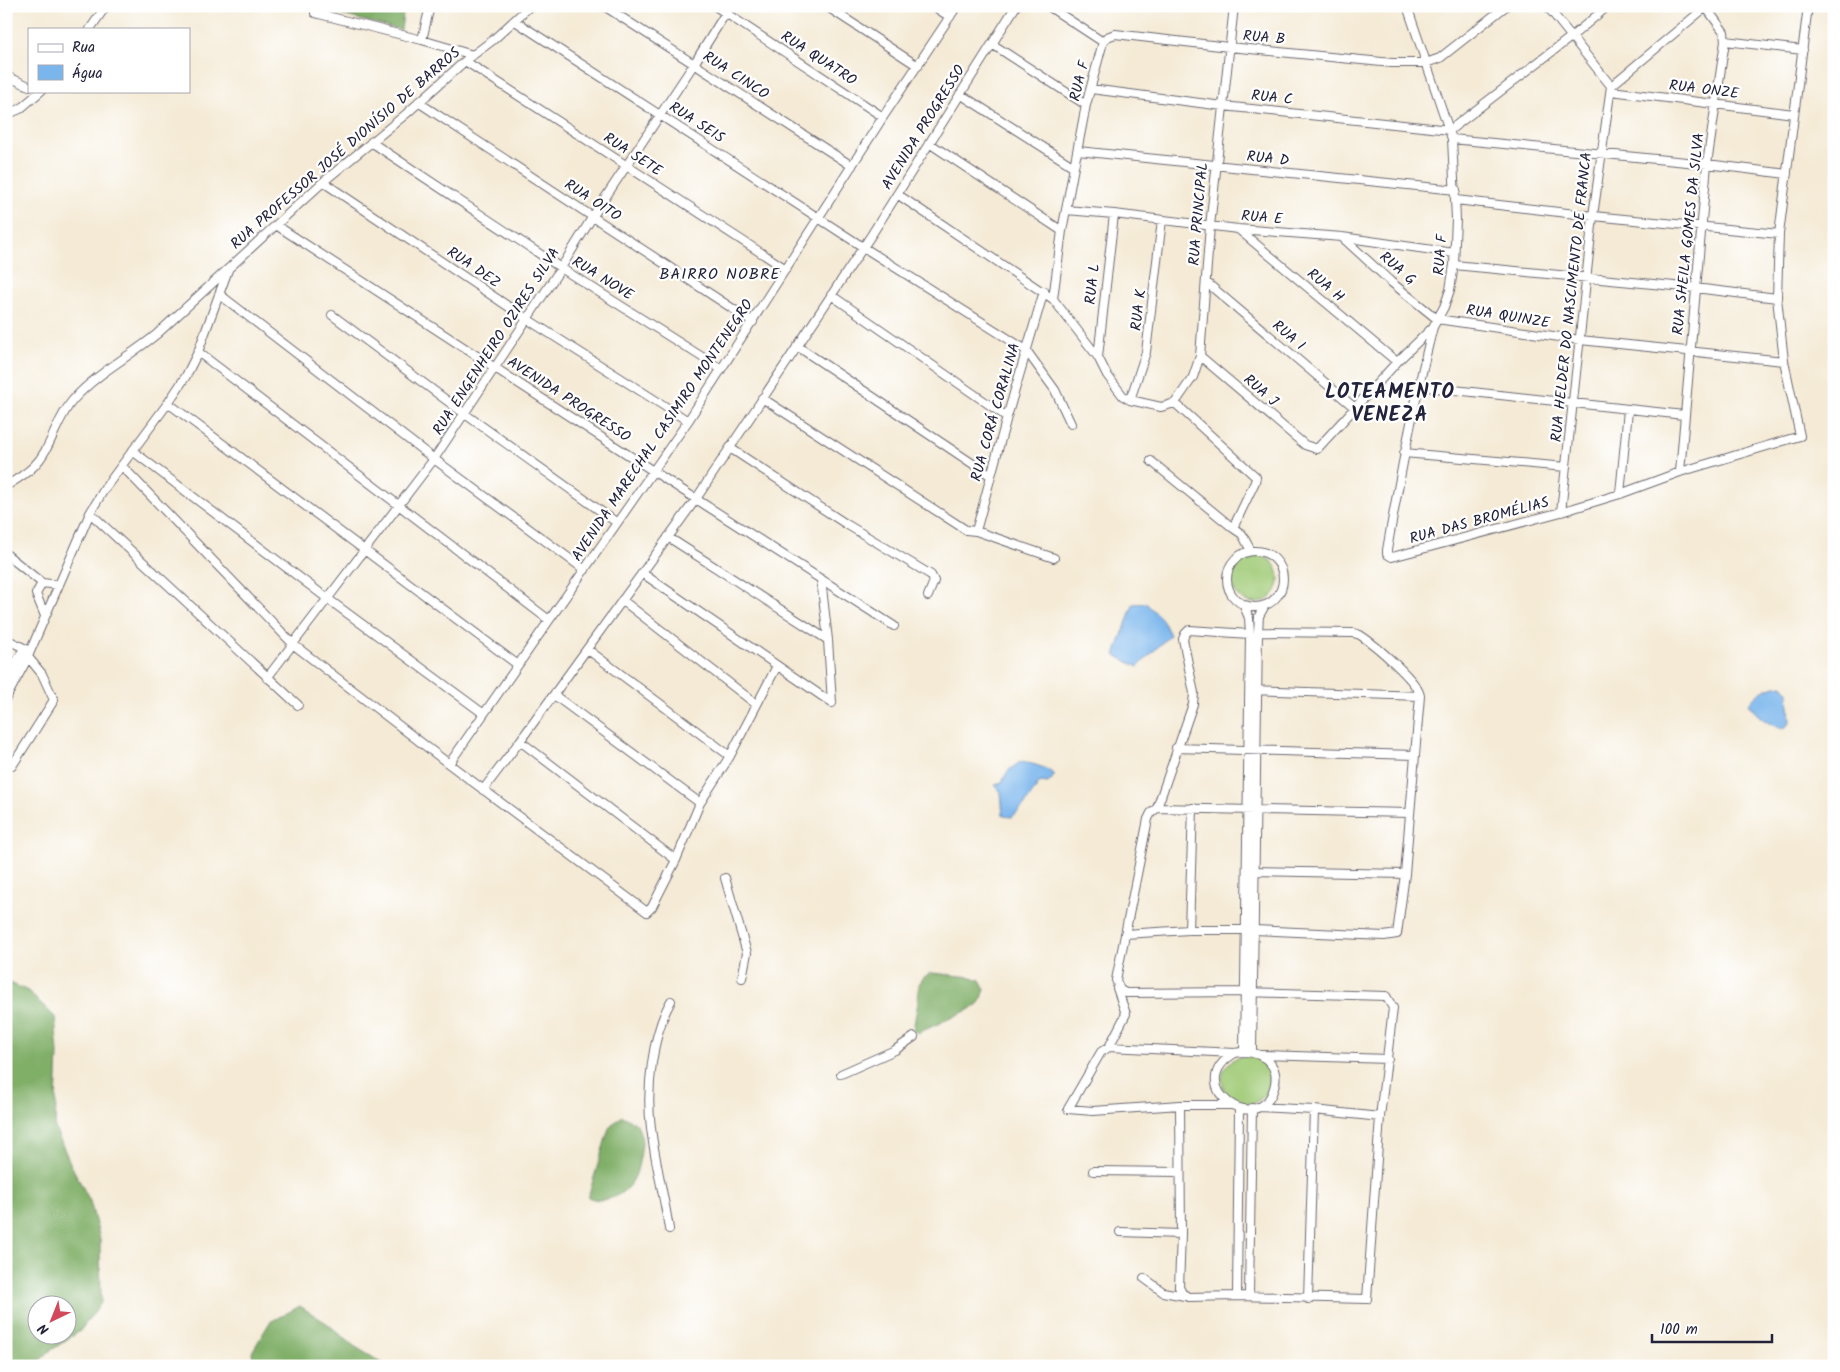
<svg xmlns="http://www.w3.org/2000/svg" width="1840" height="1372" font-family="Kalam,sans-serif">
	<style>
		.green { fill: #a0cb77; stroke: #617659 }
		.forest { fill: #80af68; stroke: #516852; fill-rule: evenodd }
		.water { fill: #7ab6ec; stroke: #4e6c94 }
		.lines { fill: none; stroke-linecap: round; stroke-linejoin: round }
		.street-casing { stroke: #6c6871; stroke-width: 10 }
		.street { stroke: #fff; stroke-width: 8 }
		.labels { text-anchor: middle; stroke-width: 4.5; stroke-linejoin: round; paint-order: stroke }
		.street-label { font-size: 15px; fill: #22223b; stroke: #fff }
		.neighbourhood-label { font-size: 16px; letter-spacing: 1px; fill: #22223b; stroke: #fff }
		.district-label { font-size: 20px; font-weight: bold; letter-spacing: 1px; fill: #22223b; stroke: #fff }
	</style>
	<rect width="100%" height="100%" fill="#fff"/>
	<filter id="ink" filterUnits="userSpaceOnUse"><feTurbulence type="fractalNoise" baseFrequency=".02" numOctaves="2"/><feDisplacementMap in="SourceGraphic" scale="10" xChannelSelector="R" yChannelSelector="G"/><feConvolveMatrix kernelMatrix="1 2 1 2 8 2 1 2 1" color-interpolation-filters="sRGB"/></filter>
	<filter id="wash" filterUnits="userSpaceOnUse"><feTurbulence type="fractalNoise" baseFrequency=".0096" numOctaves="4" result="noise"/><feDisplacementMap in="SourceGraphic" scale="20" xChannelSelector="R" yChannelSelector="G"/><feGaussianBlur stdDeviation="1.12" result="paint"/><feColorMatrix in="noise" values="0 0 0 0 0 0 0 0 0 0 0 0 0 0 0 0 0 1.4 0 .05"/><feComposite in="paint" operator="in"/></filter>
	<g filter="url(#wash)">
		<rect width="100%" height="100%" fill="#f4ead5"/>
		<!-- green -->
		<path class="green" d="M1231 579a24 24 0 1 1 48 0a24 24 0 1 1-48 0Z
			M1222 1080a24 24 0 1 1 48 0a24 24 0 1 1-48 0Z"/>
		<!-- forest -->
		<path class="forest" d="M323 6H404L401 30 322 10Z
			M932 973 972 977 980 980 985 989 982 998 977 1006 918 1033 913 1030 918 1002 919 984 924 977Z
			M6 981 28 991 55 1017 58 1053 55 1128 71 1165 90 1201 100 1239 101 1303 80 1331 50 1351 34 1366H6ZM68 1304V1334H38V1304Z
			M622 1116 637 1124C639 1130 642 1137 642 1143 641 1153 639 1165 636 1174 629 1193 606 1206 588 1197L609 1128Z
			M300 1306 328 1324 354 1346 387 1366H254L252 1352 270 1322Z"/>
		<!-- water -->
		<path class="water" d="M1146 603 1162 619 1170 635 1138 667 1115 655 1133 604Z
			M1783 685 1788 691 1790 722 1784 729C1772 727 1753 714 1749 703 1759 692 1768 686 1783 685Z
			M1020 762C1032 763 1046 767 1055 775L1048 783 1040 782 1024 806 1012 817 1003 816 1001 792 995 785 1001 783 1008 771Z"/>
	</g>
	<g filter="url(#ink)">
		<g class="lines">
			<defs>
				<path id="street" d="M316 6 315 13 422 40 473 55
					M604 6 852 166
					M715 6 883 117
					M826 6 918 66
					M933 6 950 17
					M1048 6 1103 42 1086 105 1074 167 1062 231 1053 299
					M1547 6 1611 86
					M515 21 863 247 1026 350 1055 390 1071 424
					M90 29 106 6
					M422 40 430 6
					M1725 41 1803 50
					M1103 42 1107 37 1115 34 1229 47 1392 63H1426L1440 58 1506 6
					M992 44 1086 105
					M465 61 786 269
					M6 76 29 86
					M1611 86 1707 6
					M1091 89 1223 106 1450 130
					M1611 91 1794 114
					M960 94 1074 167
					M418 102 753 322
					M6 115 20 109 41 91
					M1450 130 1571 37 1608 6
					M1452 139 1707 164 1787 174
					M371 142 561 268 721 369
					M929 143 1062 231
					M1078 151 1456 190
					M323 182 527 319 688 421
					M897 194 1053 299 1098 357 1107 375 1123 396 1130 400 1161 407 1175 403 1193 377 1200 356 1210 226 1234 6
					M1456 200 1593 216 1779 234
					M1066 210 1114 214 1238 229 1342 237 1454 253
					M276 225 696 499 520 741
					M1238 229 1397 362
					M1342 237 1391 282 1437 319 1580 340 1784 361
					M1454 265 1695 288 1777 298
					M1206 282 1355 408
					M219 294 434 459 585 570
					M831 295 1007 417
					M332 315 465 414 616 522
					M1433 327C1414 401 1400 475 1387 550V554L1392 557 1561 512 1620 494 1680 472 1800 436 1784 361 1777 298 1779 234 1808 6
					M797 346 991 476
					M198 352 549 620
					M1200 356 1305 445 1317 449 1397 362 1433 327 1444 307 1450 290 1454 265 1456 219 1452 139 1407 6
					M1098 357 1114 214
					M1417 386 1684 415
					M762 398 966 530 976 531 1007 417 1044 291
					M1130 400 1146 352 1162 220
					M168 403 518 665
					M1175 403 1256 477 1255 482 1233 528 1242 534 1251 551
					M730 448 846 524 931 575 934 581 928 596
					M134 452 328 599 484 714
					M1404 453 1566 467
					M1151 461 1233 528
					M122 466 294 645 449 764 647 912 652 907 676 860 700 803 730 756 777 666
					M1680 472 1707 164 1725 41 1724 32 1705 6
					M6 486C16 480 26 474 34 466 52 448 56 419 73 400 97 373 129 357 157 334L323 182 406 114 465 61 493 40 530 6
					M1620 494 1628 410
					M1561 512 1593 216 1611 86
					M90 513 298 705
					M976 531 1054 558
					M668 537 828 640
					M1227 579a28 28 0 1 1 56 0a28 28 0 1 1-56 0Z
					M6 554 42 583 59 585
					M642 573 832 703
					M821 579 828 640 832 703
					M42 583 36 594 45 616
					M622 600 756 704
					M1244 606 1249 618 1250 634 1244 1051
					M894 626 696 499 872 234 1016 6
					M6 639 28 650
					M587 649 730 756
					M267 678 434 459 561 268 593 216 694 64 730 6
					M6 681 24 648
					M1253 690 1420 696
					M554 695 700 803
					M6 698 26 661 90 513 105 488 168 403 186 376 198 352 228 270
					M1176 748 1415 755
					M449 764 688 421 883 117 957 6
					M12 766 54 700 42 674 28 657
					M483 790 520 741 676 860
					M1157 808 1410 813
					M1251 871 1405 874
					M725 878 747 953 742 978
					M1189 930 1193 808
					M1254 930 1384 936 1397 934 1405 874 1420 696C1418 681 1374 644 1360 635L1354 633 1258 632
					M1125 934 1189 930H1246
					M1109 1047 1126 1014 1117 988
					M1252 1051 1258 632 1259 616 1264 607
					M1261 1055 1388 1059
					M841 1074 895 1050 914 1037
					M1180 1105 1181 1234 1179 1287 1182 1293 1188 1297 1237 1296 1367 1299 1380 1117 1393 1008 1386 996 1245 992 1126 993 1120 990 1116 980 1148 819 1151 813 1157 808 1193 704 1194 693 1183 639 1185 634 1189 630 1250 634
					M1231 1105H1180L1093 1111 1068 1109 1101 1052 1109 1047 1235 1053C1257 1048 1282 1062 1274 1088 1259 1140 1180 1085 1235 1053
					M1258 1107 1314 1110 1380 1117
					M1093 1171 1180 1172
					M669 1229C664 1195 655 1162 651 1128 646 1090 652 1034 671 1001
					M1120 1232 1181 1234
					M1144 1278 1163 1292 1185 1296
					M1237 1296 1239 1109
					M1249 1296 1252 1108
					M1308 1299 1314 1110"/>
			</defs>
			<!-- street casing -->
			<use href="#street" class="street-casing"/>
			<!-- street -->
			<use href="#street" class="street"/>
		</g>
	</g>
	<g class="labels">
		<!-- street labels -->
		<g class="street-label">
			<text transform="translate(1264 37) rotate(5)" y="5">RUA B</text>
			<text transform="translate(819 58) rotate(33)" y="5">RUA QUATRO</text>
			<text transform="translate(736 75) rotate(33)" y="5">RUA CINCO</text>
			<text transform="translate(1079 81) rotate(-76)" y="5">RUA F</text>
			<text transform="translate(1704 89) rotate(7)" y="5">RUA ONZE</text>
			<text transform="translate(1272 97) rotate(6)" y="5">RUA C</text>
			<text transform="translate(697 122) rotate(33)" y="5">RUA SEIS</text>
			<text transform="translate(923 127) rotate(-58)" y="5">AVENIDA PROGRESSO</text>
			<text transform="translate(345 148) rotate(-41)" y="5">RUA PROFESSOR JOSÉ DIONÍSIO DE BARROS</text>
			<text transform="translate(633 154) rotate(33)" y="5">RUA SETE</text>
			<text transform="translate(1268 158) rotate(6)" y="5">RUA D</text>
			<text transform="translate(593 200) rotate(33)" y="5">RUA OITO</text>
			<text transform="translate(1198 214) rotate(-85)" y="5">RUA PRINCIPAL</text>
			<text transform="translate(1262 217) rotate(5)" y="5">RUA E</text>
			<text transform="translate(1688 234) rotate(-84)" y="5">RUA SHEILA GOMES DA SILVA</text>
			<text transform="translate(1440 255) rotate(-85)" y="5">RUA F</text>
			<text transform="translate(474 267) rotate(34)" y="5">RUA DEZ</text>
			<text transform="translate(1398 268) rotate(41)" y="5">RUA G</text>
			<text transform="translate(603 278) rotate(32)" y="5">RUA NOVE</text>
			<text transform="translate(1092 284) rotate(-84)" y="5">RUA L</text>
			<text transform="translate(1326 285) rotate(40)" y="5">RUA H</text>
			<text transform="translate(1571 297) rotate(-84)" y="5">RUA HELDER DO NASCIMENTO DE FRANCA</text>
			<text transform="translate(1138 310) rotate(-83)" y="5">RUA K</text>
			<text transform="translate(1508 316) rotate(9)" y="5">RUA QUINZE</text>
			<text transform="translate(1289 335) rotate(40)" y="5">RUA I</text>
			<text transform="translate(496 341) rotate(-57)" y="5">RUA ENGENHEIRO OZIRES SILVA</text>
			<text transform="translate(1261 390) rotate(41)" y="5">RUA J</text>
			<text transform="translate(569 399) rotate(33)" y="5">AVENIDA PROGRESSO</text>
			<text transform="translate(995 412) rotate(-74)" y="5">RUA CORÁ CORALINA</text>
			<text transform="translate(662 430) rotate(-56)" y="5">AVENIDA MARECHAL CASIMIRO MONTENEGRO</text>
			<text transform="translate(1479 520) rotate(-15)" y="5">RUA DAS BROMÉLIAS</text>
		</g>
		<!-- neighbourhood labels -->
		<g class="neighbourhood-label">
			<text x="720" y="279">BAIRRO NOBRE</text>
		</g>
		<!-- district labels -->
		<g class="district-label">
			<text x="1390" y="398">LOTEAMENTO<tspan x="1390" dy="23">VENEZA</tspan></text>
		</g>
	</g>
	<!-- margin -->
	<rect width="1840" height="1372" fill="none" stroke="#fff" stroke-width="25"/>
	<!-- legend -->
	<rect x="28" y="28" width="162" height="65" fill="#ffffff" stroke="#a7a7b1"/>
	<rect x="38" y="44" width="25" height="8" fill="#ffffff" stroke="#a7a7b1"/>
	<text x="72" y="52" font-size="15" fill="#22223b">Rua</text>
	<rect x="38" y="65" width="25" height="15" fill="#7ab6ec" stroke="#a7a7b1"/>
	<text x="72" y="78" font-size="15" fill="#22223b">Água</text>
	<!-- north arrow -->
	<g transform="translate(52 1320) rotate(223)"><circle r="24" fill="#ffffff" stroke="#a7a7b1"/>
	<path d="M0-4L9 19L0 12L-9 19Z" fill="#d1495b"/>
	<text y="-8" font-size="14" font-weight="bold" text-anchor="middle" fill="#22223b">N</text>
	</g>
	<!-- scale -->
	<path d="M1652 1334v8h120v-8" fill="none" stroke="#22223b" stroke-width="2.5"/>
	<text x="1660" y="1334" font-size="15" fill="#22223b" stroke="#ffffff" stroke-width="4" paint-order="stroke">100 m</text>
</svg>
